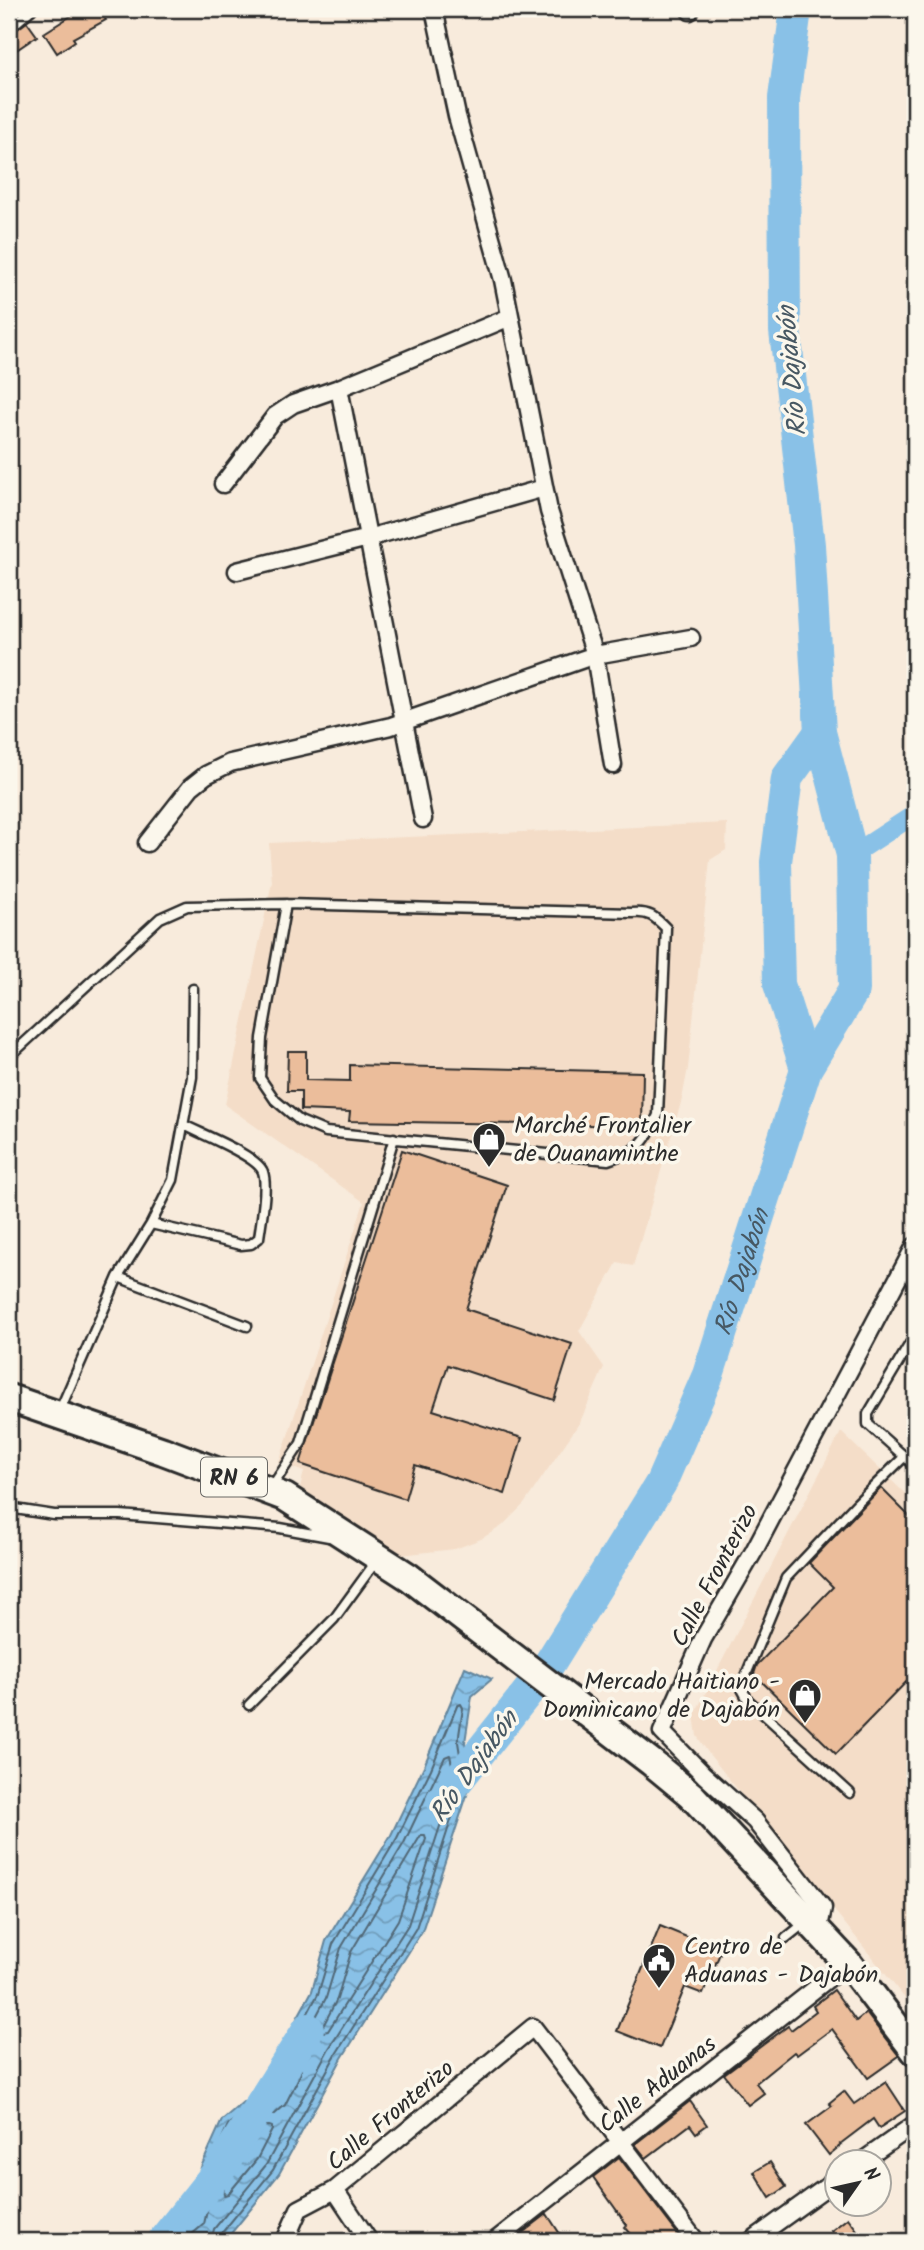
<svg xmlns="http://www.w3.org/2000/svg" width="924" height="2250" font-family="Kalam,sans-serif">
	<style>
		.built { fill: #f4ddc8 }
		.water { fill: url(#water-waves); stroke: #63859c; stroke-width: 2 }
		.lines { fill: none; stroke-linecap: round; stroke-linejoin: round }
		.shore { stroke: #516776; stroke-width: 2 }
		.canal { stroke: #89c1e7; stroke-width: 19 }
		.river { stroke: #89c1e7; stroke-width: 32 }
		.building { fill: #ebbd9b; stroke: #2b2b2b; stroke-width: 2 }
		.lane-casing { stroke: #2b2b2b; stroke-width: 13 }
		.street-casing { stroke: #2b2b2b; stroke-width: 21 }
		.primary-casing { stroke: #2b2b2b; stroke-width: 32 }
		.lane { stroke: #fbf7ec; stroke-width: 8 }
		.street { stroke: #fbf7ec; stroke-width: 16 }
		.primary { stroke: #fbf7ec; stroke-width: 26 }
		.labels { text-anchor: middle; stroke-width: 7; stroke-linejoin: round; paint-order: stroke }
		.shield { fill: #fbf7ec; stroke: #696865; stroke-width: 2 }
		.shield-label { font-size: 23px; font-weight: bold; fill: #2b2b2b }
		.poi-label { font-size: 24px; fill: #2b2b2b; stroke: #fbf7ec; text-anchor: start }
		.street-label { font-size: 24px; fill: #2b2b2b; stroke: #fbf7ec }
		.water-label { font-size: 26px; font-style: italic; fill: #475863; stroke: #fbf7ec }
	</style>
	<defs>
		<pattern id="water-waves" width="16" height="10" patternUnits="userSpaceOnUse" patternTransform="scale(1.75)"><rect width="16" height="10" fill="#89c1e7"/><path d="M0 5q4-4 8 0t8 0" fill="none" stroke="#709dbb"/></pattern>
	</defs>
	<rect width="100%" height="100%" fill="#f8ebdc"/>
	<filter id="ink" filterUnits="userSpaceOnUse"><feTurbulence type="fractalNoise" baseFrequency=".0143" numOctaves="2"/><feDisplacementMap in="SourceGraphic" scale="14" xChannelSelector="R" yChannelSelector="G"/><feConvolveMatrix kernelMatrix="1 2 1 2 8 2 1 2 1" color-interpolation-filters="sRGB"/></filter>
	<g filter="url(#ink)">
		<!-- built -->
		<path class="built" d="M727 823 726 850 710 860 688 1068 682 1099 633 1266 617 1263 579 1331 604 1367 580 1422 524 1504 502 1526 481 1539 455 1549 400 1555 298 1495 304 1472 279 1463 364 1202 225 1105 272 882 269 843Z
			M841 1432 915 1503V2011L709 1754 697 1736 694 1715Z"/>
		<!-- water -->
		<path class="water" d="M465 1667 492 1679 472 1696 465 1742 472 1780 422 1931 342 2058 279 2174 225 2241H157L190 2217 201 2167 222 2120 243 2102 270 2099 285 2069 283 2044 312 1991 326 1941 391 1835 424 1766Z"/>
		<g class="lines">
			<!-- shore -->
			<path class="shore" d="M421 1835H425L426 1839 398 1920 328 2031 323 2032 322 2028 337 1999 351 1952Z
				M269 2126 272 2127V2130L257 2159 228 2194 224 2195C221 2179 238 2137 252 2129 257 2126 264 2126 269 2126Z
				M169 2241 196 2220 208 2169 228 2125 246 2109 271 2106 277 2101 292 2071 291 2045 318 1994 333 1944 397 1838 431 1769 457 1706 461 1704 463 1708 458 1742 464 1780 416 1928 336 2054 273 2170 221 2234 220 2241
				M184 2241 204 2224 216 2171 235 2130 250 2117 275 2114 285 2105 301 2073 300 2047 326 1998 341 1948 404 1843 445 1757 450 1755 455 1780 408 1925 328 2050 266 2165 214 2229 211 2241"/>
			<!-- canal -->
			<path class="canal" d="M852 855 915 814"/>
			<!-- river -->
			<g class="river">
				<path d="M806 1069 779 984 776 862 787 778 820 732"/>
				<path id="s1" d="M442 1800 546 1669 661 1483 708 1375 806 1069 854 990 852 855 820 732 809 545 785 331 784 98 796 9"/>
				<path d="M163 2241 220 2169 308 2029"/>
			</g>
		</g>
		<!-- building -->
		<path class="building" d="M82 9H99L106 20 73 38 75 41 57 53 44 33Z
			M27 22 37 36 9 55V35Z
			M288 1051H306V1080L350 1081V1065L643 1072 642 1126 349 1121 350 1112 301 1110V1091H287Z
			M402 1150 507 1185 466 1309 572 1344 554 1400 448 1365 433 1410 522 1438 505 1494 415 1465 405 1499 300 1464Z
			M881 1488 915 1522V1673L836 1754 754 1674 757 1665 833 1587 809 1563Z
			M660 1926 721 1951 703 1994 685 1987 660 2048 617 2031Z
			M834 1990 856 2021 866 2013 899 2056 868 2078 832 2029 797 2055 794 2052 756 2083 764 2093 748 2105 724 2074 788 2026 791 2030 816 2011 813 2006Z
			M886 2082 905 2111 879 2128 873 2119 840 2144 841 2145 829 2155 806 2125 832 2106 829 2103 844 2091 854 2104Z
			M690 2101 707 2125 696 2133 690 2125 646 2158 635 2144Z
			M619 2157 683 2241H637L625 2227 627 2225 593 2177Z
			M770 2162 786 2187 770 2198 754 2172Z
			M547 2214 560 2234 549 2241H512Z
			M848 2218 865 2241H839L831 2231Z"/>
		<g class="lines">
			<defs>
				<path id="lane" d="M9 29 32 9
					M9 1057 160 918 187 906 286 904 632 913C649 911 655 917 666 928L658 1115C644 1145 639 1150 608 1160L326 1132 300 1121 275 1100 260 1078 262 1038 286 904
					M151 1224 241 1245 251 1244 259 1238C261 1222 268 1187 263 1172 258 1156 201 1134 184 1125
					M118 1277 247 1326
					M915 1335 868 1414V1424L915 1466
					M59 1412 118 1277 151 1224 173 1180 192 1077 193 989
					M271 1488 301 1443 394 1138
					M9 1508 54 1515H120L280 1528 329 1537
					M249 1705 334 1619 377 1560
					M850 1793 748 1700 741 1687 786 1578 857 1503 905 1456
					M786 1938 806 1922"/>
				<path id="street" d="M434 9 457 116 503 280 549 511 595 655 691 638
					M690 11 691 9
					M339 388 423 819
					M223 484 275 416 293 404 339 388 510 317
					M237 571 368 538 544 488
					M147 843 191 787 206 775 230 763 391 726 595 655 613 765
					M818 1932 823 1908 755 1821 704 1775 662 1732 703 1639 754 1551 915 1246
					M861 2162 915 2124
					M335 2190 369 2241
					M285 2241 299 2209 335 2190 533 2027 696 2241
					M495 2241 848 1963
					M751 2241 836 2180"/>
				<path id="primary" d="M9 1398 163 1451 285 1497 409 1577 651 1762 691 1795 848 1963 915 2051"/>
			</defs>
			<!-- lane casing -->
			<use href="#lane" class="lane-casing"/>
			<!-- street casing -->
			<use href="#street" class="street-casing"/>
			<!-- primary casing -->
			<use href="#primary" class="primary-casing"/>
			<!-- lane -->
			<use href="#lane" class="lane"/>
			<!-- street -->
			<use href="#street" class="street"/>
			<!-- primary -->
			<use href="#primary" class="primary"/>
		</g>
	</g>
	<!-- icons -->
	<defs>
		<symbol id="shop-pin" viewBox="-11 -11 22 30"><path d="M0 17L-7.5 6A9.5 9.5 0 1 1 7.5 6Z" fill="#2b2b2b" stroke="#fbf7ec"/><path d="M-5-2.5h2.3a2.7 3.5 0 0 1 5.4 0H5L5.5 6h-11ZM-1.5-2.5h3a1.5 2.3 0 0 0-3 0Z" fill="#fff"/></symbol>
		<symbol id="civic-pin" viewBox="-11 -11 22 30"><path d="M0 17L-7.5 6A9.5 9.5 0 1 1 7.5 6Z" fill="#2b2b2b" stroke="#fbf7ec"/><path d="M-.6-6.5H3V-4.5H.6V-3L4-1V1h2V6H-6V1h2V-1L-.6-3ZM-1.2 2.5V6h2.4V2.5Z" fill="#fff"/></symbol>
	</defs>
	<g fill-rule="evenodd">
		<use href="#shop-pin" x="470" y="1120" width="38" height="52"/>
		<use href="#shop-pin" x="786" y="1676" width="38" height="52"/>
		<use href="#civic-pin" x="640" y="1941" width="38" height="52"/>
	</g>
	<g class="labels">
		<!-- shield labels -->
		<rect class="shield" x="201" y="1457.5" width="66" height="39" rx="5"/>
		<g class="shield-label">
			<text x="234" y="1485">RN 6</text>
		</g>
		<!-- poi labels -->
		<g class="poi-label">
			<text x="514" y="1133">Marché Frontalier<tspan x="514" dy="28">de Ouanaminthe</tspan></text>
			<text x="780" y="1689" text-anchor="end">Mercado Haitiano -<tspan x="780" dy="28">Dominicano de Dajabón</tspan></text>
			<text x="684" y="1954">Centro de<tspan x="684" dy="28">Aduanas - Dajabón</tspan></text>
		</g>
		<!-- street labels -->
		<g class="street-label">
			<text transform="translate(714 1575) rotate(-62)" y="8">Calle Fronterizo</text>
			<text transform="translate(657 2084) rotate(-38)" y="8">Calle Aduanas</text>
			<text transform="translate(390 2115) rotate(-40)" y="8">Calle Fronterizo</text>
		</g>
		<!-- water labels -->
		<g class="water-label">
			<text transform="translate(791 371) rotate(-95)" y="9">Río Dajabón</text>
			<text dy="9" stroke="none"><textPath href="#s1" startOffset="612">Río Dajabón</textPath></text>
			<text transform="translate(473 1766) rotate(-54)" y="9">Río Dajabón</text>
		</g>
	</g>
	<!-- margin -->
	<rect width="924" height="2250" fill="none" stroke="#fbf7ec" stroke-width="35"/>
	<rect x="18" y="18" width="889" height="2215" fill="none" stroke="#2b2b2b" stroke-width="2.5" filter="url(#ink)"/>
	<!-- north arrow -->
	<g transform="translate(858 2183) rotate(56)"><circle r="33" fill="#fbf7ec" stroke="#a8a59f" stroke-width="2"/>
	<path d="M0-5L12 26L0 18L-12 26Z" fill="#2b2b2b"/>
	<text y="-10" font-size="19" font-weight="bold" text-anchor="middle" fill="#2b2b2b">N</text>
	</g>
</svg>
